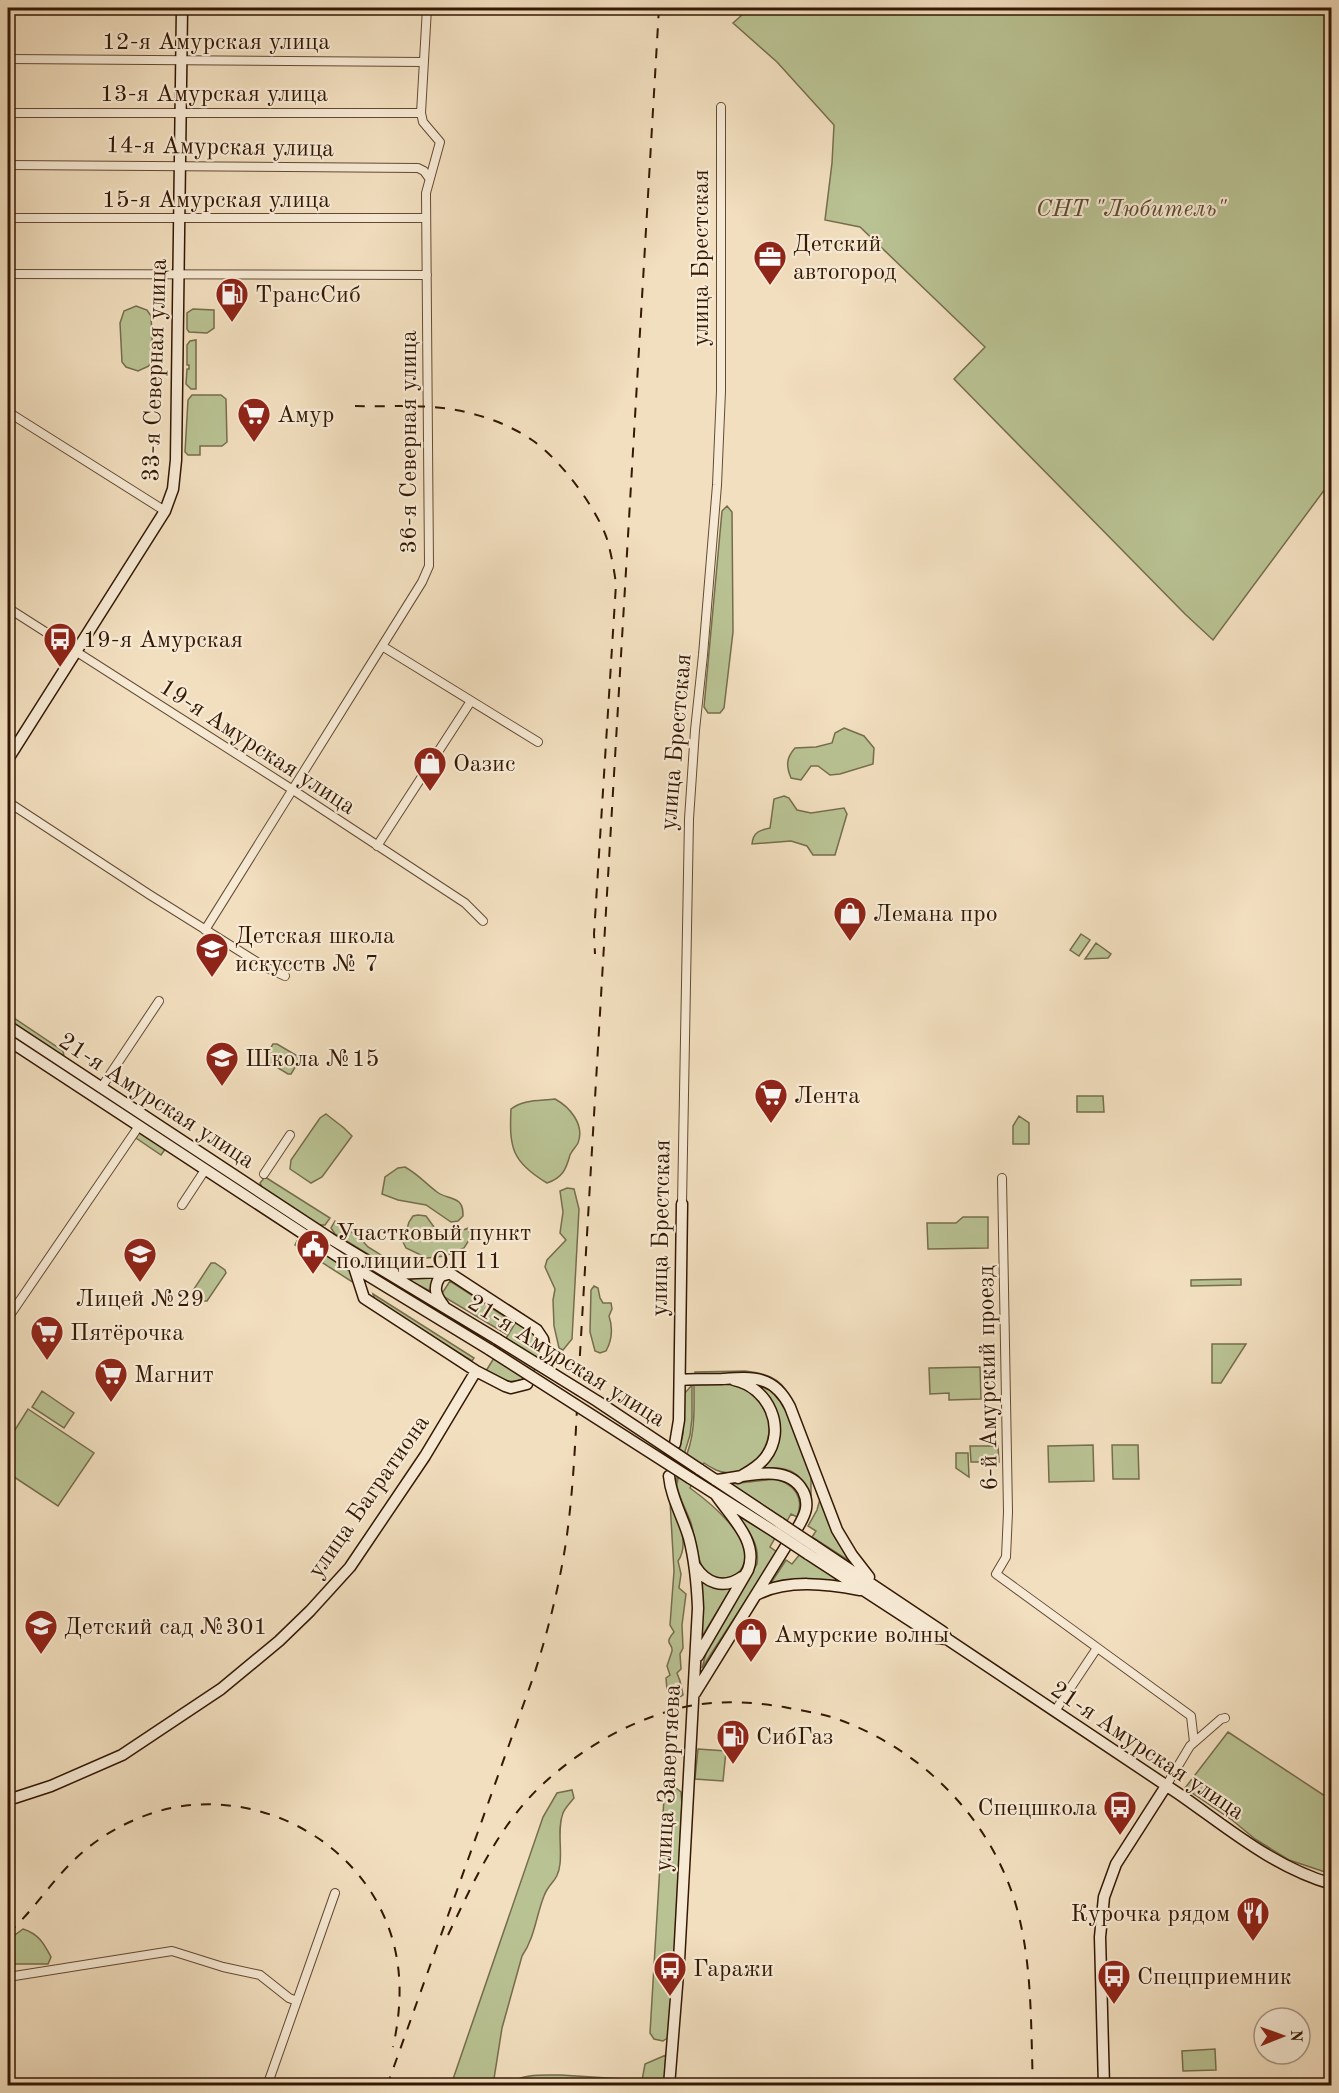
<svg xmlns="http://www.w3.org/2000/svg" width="1339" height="2093" font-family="'Old Standard TT',serif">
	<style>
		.green { fill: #b9c293; stroke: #766d4c; stroke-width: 1.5 }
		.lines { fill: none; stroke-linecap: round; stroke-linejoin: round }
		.street-casing { stroke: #644a33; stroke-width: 10 }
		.secondary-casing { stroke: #341804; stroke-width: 13 }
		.street { stroke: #f7ead5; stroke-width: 8 }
		.secondary { stroke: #f7ead5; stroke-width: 10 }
		.rail { stroke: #341804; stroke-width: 2; stroke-dasharray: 10 10; stroke-linecap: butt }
		.secondary-bridge-casing { stroke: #341804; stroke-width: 13; stroke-linecap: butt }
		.secondary-bridge { stroke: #f7ead5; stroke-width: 10 }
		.labels { text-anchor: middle; stroke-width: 4.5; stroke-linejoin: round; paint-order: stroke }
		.street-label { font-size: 24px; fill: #341804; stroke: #f7ead5 }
		.park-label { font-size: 24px; font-style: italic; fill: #5c4b2f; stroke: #f7ead5 }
		.poi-label { font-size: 24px; fill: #341804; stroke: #f7ead5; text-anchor: start }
	</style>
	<rect width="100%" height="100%" fill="#f2dfbf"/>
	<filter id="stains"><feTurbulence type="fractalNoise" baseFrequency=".00333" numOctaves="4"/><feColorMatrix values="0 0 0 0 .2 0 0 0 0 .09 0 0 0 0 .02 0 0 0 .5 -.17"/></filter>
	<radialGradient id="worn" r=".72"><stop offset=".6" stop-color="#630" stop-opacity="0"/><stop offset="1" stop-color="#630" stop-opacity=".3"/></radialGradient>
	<!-- green -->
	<path class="green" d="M750 8H1331V481L1213 640 1185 614 954 379 985 347 860 227 825 220 832 163 834 125 777 62 733 23Z
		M136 306 147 310 151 316 153 355 149 366 138 371 126 367 122 362 120 323 124 311Z
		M193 309 214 310V328L207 333 189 332 187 329V313Z
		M196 340V389H191L186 384 187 369H189V365H187V345L190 341Z
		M192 395H221L226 399 227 442 222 446H200V455H188L185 452 188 400Z
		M727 506 732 512 733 632 724 708 720 713H708L704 707 722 511Z
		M844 728 864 736 874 748 873 764 840 774 830 775 818 766H811L801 780 791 778C786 766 786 758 795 748L816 747 832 743 835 733Z
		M784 796 789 798 797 810 811 813 844 808 847 814 835 855H813L807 846 791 841 752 844C753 832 760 830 770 828L774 799Z
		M1081 934 1090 940 1079 956 1070 950Z
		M1096 943 1111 954 1108 958 1085 959Z
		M8 1014 63 1051 64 1056 62 1057 8 1019Z
		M273 1044H277L299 1057V1061L291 1074H288L265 1060V1057Z
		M1077 1096H1103L1104 1112H1077Z
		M555 1099C570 1107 585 1125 578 1143 576 1147 572 1150 570 1155 566 1170 562 1178 547 1183 512 1162 509 1148 511 1109 524 1099 540 1101 555 1099Z
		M326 1114 344 1128 352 1136 322 1177 311 1183 290 1169 291 1160 320 1118Z
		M1019 1116 1029 1123V1144H1013V1126Z
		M140 1131 166 1148 161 1155 136 1138Z
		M405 1167C419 1175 425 1183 437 1192 443 1197 453 1197 459 1202 463 1206 463 1211 463 1216L458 1221 451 1222 426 1205 398 1200 382 1194 385 1177 398 1168Z
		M265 1177 330 1218 325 1225H319L262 1187 260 1183Z
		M567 1188 574 1189 579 1209 572 1339 563 1350 559 1348 554 1326 553 1300 555 1289 545 1267 547 1260 566 1240 560 1233 563 1212 560 1191Z
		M418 1215 426 1216 434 1227 447 1237 468 1228 471 1237 464 1248 445 1256 427 1258 406 1248 403 1242 409 1222 413 1216Z
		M963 1217H988V1248L928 1249 927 1223H956Z
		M335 1221 359 1237 368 1247 405 1270 389 1267 335 1234 331 1228Z
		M297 1241 319 1250 350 1270 357 1285 295 1245Z
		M211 1263H215L225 1270 226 1273 207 1301H203L193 1295 192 1292Z
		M435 1277 432 1292 406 1279Z
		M1241 1279V1285L1191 1286V1280Z
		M450 1281 513 1322 506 1334 441 1295Z
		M594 1286 598 1288 600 1298 603 1303H611L612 1309 609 1316C613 1328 612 1340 606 1351L600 1353 595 1351 590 1332 591 1290Z
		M373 1294 474 1358 472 1361 375 1300Z
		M516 1322C524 1327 534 1331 539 1339 549 1360 530 1384 508 1381 501 1380 493 1374 486 1371Z
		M1212 1344H1246L1221 1383H1212Z
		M980 1367 981 1399 949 1400V1393L930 1394 929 1368Z
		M745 1371C762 1373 781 1377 788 1395L781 1388 695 1374V1372Z
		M747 1380 766 1385 784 1403 811 1473V1496C801 1471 787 1465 761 1469L777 1432Z
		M729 1384C803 1401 761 1490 716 1470 712 1468 707 1465 704 1463L690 1488C708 1501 757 1540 743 1566 740 1573 733 1578 725 1578 695 1581 697 1543 691 1523 688 1514 676 1491 677 1484 679 1470 687 1457 690 1444 695 1425 694 1404 694 1385Z
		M692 1385V1418L690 1435 676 1481 673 1476 683 1434 684 1394Z
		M42 1391 74 1413 64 1428 32 1407Z
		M28 1409 94 1453 58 1506 8 1473V1441Z
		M1093 1445 1094 1481 1049 1482 1048 1446Z
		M1112 1445H1138L1139 1479H1113Z
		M970 1446H998L999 1462H971Z
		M956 1453H968L969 1477 956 1468Z
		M775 1479C793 1483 805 1497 797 1517L791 1514 787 1521 731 1484Z
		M820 1499 854 1564 812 1537 816 1531 808 1526 817 1510Z
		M670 1501C678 1519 690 1544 678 1561L681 1574 679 1588 686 1594 682 1625 683 1648 680 1654 681 1669 677 1673 680 1681 683 1695 674 1701 671 1700 672 1696 667 1690 666 1678 670 1675 667 1666 672 1651C673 1642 663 1645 674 1632L670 1625 674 1571Z
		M735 1514 775 1538 770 1547 777 1552 702 1668 708 1646 757 1564C760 1543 748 1530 735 1514Z
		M800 1554 842 1582 798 1581 771 1583 786 1560 792 1564Z
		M700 1578 732 1587 700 1640Z
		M1228 1732 1331 1800V1874L1289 1860 1255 1839 1232 1820 1185 1788Z
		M698 1749 726 1751 723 1781 695 1779Z
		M676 1788 681 1792 682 1805 670 2036 663 2041 654 2039 650 2033 664 1798 667 1791Z
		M572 1790 574 1798C570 1803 565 1808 563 1813 557 1829 562 1847 560 1864 558 1882 549 1882 544 1896 536 1916 535 1937 522 1956L502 2028 493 2085H451L543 1817 557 1793Z
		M23 1929C39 1934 44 1944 51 1957L48 1964H8V1940Z
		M1215 2049 1216 2070 1183 2071 1182 2051Z
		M666 2055 664 2085 641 2086 645 2064Z
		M561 2075 638 2080V2085H508C521 2073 544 2075 561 2075Z"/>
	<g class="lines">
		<defs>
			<path id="street" d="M8 59 424 62
				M8 113H421
				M8 165 418 168 424 171 429 178
				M8 218H425
				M8 274 427 275
				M8 412 165 511
				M8 608 293 790 465 903 483 921
				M382 646 538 742
				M8 802 150 895 265 967 285 976
				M377 846 471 701
				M205 930 422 582 429 566 426 193 440 142 423 122 421 113 427 8
				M101 1088 159 1001
				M264 1174 290 1135
				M1002 1178 1008 1512 1006 1557 996 1574 1191 1716 1194 1742
				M682 1204 689 819 695 730 703 655 717 485 721 391V107
				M182 1205 205 1170
				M8 1318 139 1126
				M1055 1711 1097 1648
				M1166 1786 1190 1746 1221 1719 1225 1718
				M8 1977 172 1951 223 1967 260 1975 289 1998 297 2001
				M267 2086 335 1893"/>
			<path id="secondary" d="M8 759 165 511 173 489 176 460 182 8
				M8 1026 331 1239 497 1339
				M8 1040 354 1267 490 1350
				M354 1267 364 1298 476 1371 505 1386 511 1388 527 1384
				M391 1274 442 1272 451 1274 537 1330 543 1339 546 1356
				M444 1306C436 1296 432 1287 441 1276L448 1274
				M680 1380C694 1379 708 1379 722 1379 753 1377 774 1375 790 1407L837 1530 852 1555 869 1577
				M734 1380C768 1387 788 1429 765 1458 758 1467 748 1472 738 1478
				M675 1444 679 1420 682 1204
				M699 1469 780 1523
				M669 1476C671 1498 683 1517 689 1538 695 1561 697 1584 698 1608L679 1961 669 2086
				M690 1478 775 1532
				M715 1480C742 1478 787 1461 803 1491 810 1505 805 1515 798 1527
				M813 1545 943 1632 947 1639C1025 1691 1102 1743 1179 1794 1228 1828 1273 1867 1332 1884
				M808 1554 937 1638 947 1639
				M695 1566C706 1583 723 1590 742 1577
				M758 1594C788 1579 827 1584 860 1590
				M698 1656 748 1570C759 1542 731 1517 716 1495
				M695 1693 786 1546
				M8 1800 51 1786 122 1755 221 1689 279 1641 310 1611 350 1567 425 1456 476 1371
				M1104 2086 1100 1937 1104 1897 1116 1864 1166 1786"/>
		</defs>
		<!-- street casing -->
		<use href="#street" class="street-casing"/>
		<!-- secondary casing -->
		<use href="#secondary" class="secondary-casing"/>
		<!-- street -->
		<use href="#street" class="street"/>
		<!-- secondary -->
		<use href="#secondary" class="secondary"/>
		<!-- rail -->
		<path class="rail" d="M355 406C388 407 424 404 456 410 483 415 510 425 532 440 560 459 596 507 607 539 611 553 614 569 616 584L594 934 595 954
			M8 1933C27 1917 42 1895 59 1876 81 1850 107 1831 139 1818 230 1780 342 1824 383 1914 403 1957 403 2002 393 2047
			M448 1935C474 1881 499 1824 544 1783 585 1746 634 1718 689 1706 720 1700 754 1702 784 1707 802 1711 822 1713 840 1720 910 1746 969 1798 1001 1866 1034 1934 1030 2012 1033 2086
			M387 2086 534 1675C548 1631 559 1587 566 1542 575 1480 576 1416 580 1354L659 8"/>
		<defs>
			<path id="secondary-bridge" d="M497 1339 597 1401 699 1469
				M490 1350 690 1478
				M780 1523 813 1545
				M775 1532 808 1554"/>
		</defs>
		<!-- secondary-bridge casing -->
		<use href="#secondary-bridge" class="secondary-bridge-casing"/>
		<!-- secondary-bridge -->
		<use href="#secondary-bridge" class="secondary-bridge"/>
	</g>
	<!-- icons -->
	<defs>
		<symbol id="office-pin" viewBox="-11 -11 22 30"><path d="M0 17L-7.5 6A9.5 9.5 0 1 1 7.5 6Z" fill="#8f2418" stroke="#f7ead5"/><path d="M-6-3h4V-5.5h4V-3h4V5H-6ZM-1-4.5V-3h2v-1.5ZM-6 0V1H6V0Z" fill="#fff"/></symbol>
		<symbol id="fuel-pin" viewBox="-11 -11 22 30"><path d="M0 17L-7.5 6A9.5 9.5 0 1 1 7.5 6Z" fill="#8f2418" stroke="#f7ead5"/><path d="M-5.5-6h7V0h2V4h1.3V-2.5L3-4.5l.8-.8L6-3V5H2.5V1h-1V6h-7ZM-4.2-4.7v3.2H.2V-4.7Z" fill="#fff"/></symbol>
		<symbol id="supermarket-pin" viewBox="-11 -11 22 30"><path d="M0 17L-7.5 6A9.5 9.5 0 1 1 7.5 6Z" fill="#8f2418" stroke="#f7ead5"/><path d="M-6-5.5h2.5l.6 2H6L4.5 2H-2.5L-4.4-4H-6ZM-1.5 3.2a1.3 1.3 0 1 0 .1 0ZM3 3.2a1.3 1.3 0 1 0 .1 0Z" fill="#fff"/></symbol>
		<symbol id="bus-pin" viewBox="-11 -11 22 30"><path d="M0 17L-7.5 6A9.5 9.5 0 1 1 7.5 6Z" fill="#8f2418" stroke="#f7ead5"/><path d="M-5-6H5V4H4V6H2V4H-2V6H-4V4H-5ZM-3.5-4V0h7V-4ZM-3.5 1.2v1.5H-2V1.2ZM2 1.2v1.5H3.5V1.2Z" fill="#fff"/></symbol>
		<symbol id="shop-pin" viewBox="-11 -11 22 30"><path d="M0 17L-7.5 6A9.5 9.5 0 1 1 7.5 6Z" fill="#8f2418" stroke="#f7ead5"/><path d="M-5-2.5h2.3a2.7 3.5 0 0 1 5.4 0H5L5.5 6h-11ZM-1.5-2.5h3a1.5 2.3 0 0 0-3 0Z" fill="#fff"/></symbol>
		<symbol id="school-pin" viewBox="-11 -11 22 30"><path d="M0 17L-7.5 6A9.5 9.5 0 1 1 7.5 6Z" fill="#8f2418" stroke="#f7ead5"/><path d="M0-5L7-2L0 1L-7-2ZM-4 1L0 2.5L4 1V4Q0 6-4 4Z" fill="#fff"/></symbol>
		<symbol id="civic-pin" viewBox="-11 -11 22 30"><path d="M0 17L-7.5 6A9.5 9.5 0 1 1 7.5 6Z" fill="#8f2418" stroke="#f7ead5"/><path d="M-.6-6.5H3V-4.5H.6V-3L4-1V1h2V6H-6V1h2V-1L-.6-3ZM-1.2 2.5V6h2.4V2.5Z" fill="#fff"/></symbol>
		<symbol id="restaurant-pin" viewBox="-11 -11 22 30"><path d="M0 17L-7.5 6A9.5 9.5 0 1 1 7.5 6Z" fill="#8f2418" stroke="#f7ead5"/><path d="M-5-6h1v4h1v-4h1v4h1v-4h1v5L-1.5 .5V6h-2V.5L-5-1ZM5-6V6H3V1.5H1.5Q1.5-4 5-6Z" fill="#fff"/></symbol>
	</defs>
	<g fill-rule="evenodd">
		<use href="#office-pin" x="751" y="238" width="38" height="52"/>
		<use href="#fuel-pin" x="213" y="275" width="38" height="52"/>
		<use href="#supermarket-pin" x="235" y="395" width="38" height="52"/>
		<use href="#bus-pin" x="41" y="620" width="38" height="52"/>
		<use href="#shop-pin" x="411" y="744" width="38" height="52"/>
		<use href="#shop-pin" x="831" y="894" width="38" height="52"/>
		<use href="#school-pin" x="193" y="930" width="38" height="52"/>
		<use href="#school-pin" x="203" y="1039" width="38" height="52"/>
		<use href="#supermarket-pin" x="752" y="1076" width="38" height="52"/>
		<use href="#civic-pin" x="294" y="1227" width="38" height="52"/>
		<use href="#school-pin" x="121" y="1235" width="38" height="52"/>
		<use href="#supermarket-pin" x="28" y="1313" width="38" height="52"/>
		<use href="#supermarket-pin" x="92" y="1355" width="38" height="52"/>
		<use href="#school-pin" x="22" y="1607" width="38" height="52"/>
		<use href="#shop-pin" x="732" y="1615" width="38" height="52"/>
		<use href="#fuel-pin" x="714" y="1717" width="38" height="52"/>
		<use href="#bus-pin" x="1101" y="1788" width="38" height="52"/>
		<use href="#restaurant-pin" x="1234" y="1894" width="38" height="52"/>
		<use href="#bus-pin" x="651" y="1949" width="38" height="52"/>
		<use href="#bus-pin" x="1095" y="1957" width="38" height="52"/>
	</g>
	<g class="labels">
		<!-- street labels -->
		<g class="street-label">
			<text x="216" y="49">12-я Амурская улица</text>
			<text x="214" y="101">13-я Амурская улица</text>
			<text transform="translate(220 146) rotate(1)" y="8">14-я Амурская улица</text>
			<text x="216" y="207">15-я Амурская улица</text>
			<text transform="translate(700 258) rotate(-90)" y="8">улица Брестская</text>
			<text transform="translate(154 370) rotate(-88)" y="8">33-я Северная улица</text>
			<text transform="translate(408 442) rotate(-90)" y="8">36-я Северная улица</text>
			<text transform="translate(675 742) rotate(-85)" y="8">улица Брестская</text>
			<text transform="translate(258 746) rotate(33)" y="8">19-я Амурская улица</text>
			<text transform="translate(157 1100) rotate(33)" y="8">21-я Амурская улица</text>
			<text transform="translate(660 1228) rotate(-89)" y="8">улица Брестская</text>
			<text transform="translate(567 1360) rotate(32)" y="8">21-я Амурская улица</text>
			<text transform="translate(987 1378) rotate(-91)" y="8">6-й Амурский проезд</text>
			<text transform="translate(368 1496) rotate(-55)" y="8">улица Багратиона</text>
			<text transform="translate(1148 1750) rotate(34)" y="8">21-я Амурская улица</text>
			<text transform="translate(667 1778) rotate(-87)" y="8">улица Завертяева</text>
		</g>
		<!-- park labels -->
		<g class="park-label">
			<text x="1131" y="216">СНТ "Любитель"</text>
		</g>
		<!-- poi labels -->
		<g class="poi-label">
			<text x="793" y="251">Детский<tspan x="793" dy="28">автогород</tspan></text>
			<text x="255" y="302">ТрансСиб</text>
			<text x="277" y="422">Амур</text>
			<text x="83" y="647">19-я Амурская</text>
			<text x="453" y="771">Оазис</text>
			<text x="873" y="921">Лемана про</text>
			<text x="235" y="943">Детская школа<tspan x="235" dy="28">искусств № 7</tspan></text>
			<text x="245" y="1066">Школа №15</text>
			<text x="794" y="1103">Лента</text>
			<text x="336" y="1240">Участковый пункт<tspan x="336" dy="28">полиции ОП 11</tspan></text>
			<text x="140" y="1306" text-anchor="middle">Лицей №29</text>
			<text x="70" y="1340">Пятёрочка</text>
			<text x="134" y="1382">Магнит</text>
			<text x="64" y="1634">Детский сад №301</text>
			<text x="774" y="1642">Амурские волны</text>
			<text x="756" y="1744">СибГаз</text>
			<text x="1097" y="1815" text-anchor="end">Спецшкола</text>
			<text x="1230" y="1921" text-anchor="end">Курочка рядом</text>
			<text x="693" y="1976">Гаражи</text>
			<text x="1137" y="1984">Спецприемник</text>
		</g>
	</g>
	<!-- margin -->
	<rect width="1339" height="2093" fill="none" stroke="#f2dfbf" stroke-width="30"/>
	<rect x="9" y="9" width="1321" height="2075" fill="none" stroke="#341804" stroke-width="3"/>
	<rect x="15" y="15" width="1309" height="2063" fill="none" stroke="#341804" stroke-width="1.5"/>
	<!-- north arrow -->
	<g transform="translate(1282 2036) rotate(89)"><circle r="28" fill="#f7ead5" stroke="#a99681" stroke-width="1.5"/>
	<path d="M0-4.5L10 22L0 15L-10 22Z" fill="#8f2418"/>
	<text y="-9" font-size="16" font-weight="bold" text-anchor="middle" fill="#341804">N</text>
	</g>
	<rect width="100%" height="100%" filter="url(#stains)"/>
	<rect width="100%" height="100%" fill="url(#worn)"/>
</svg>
